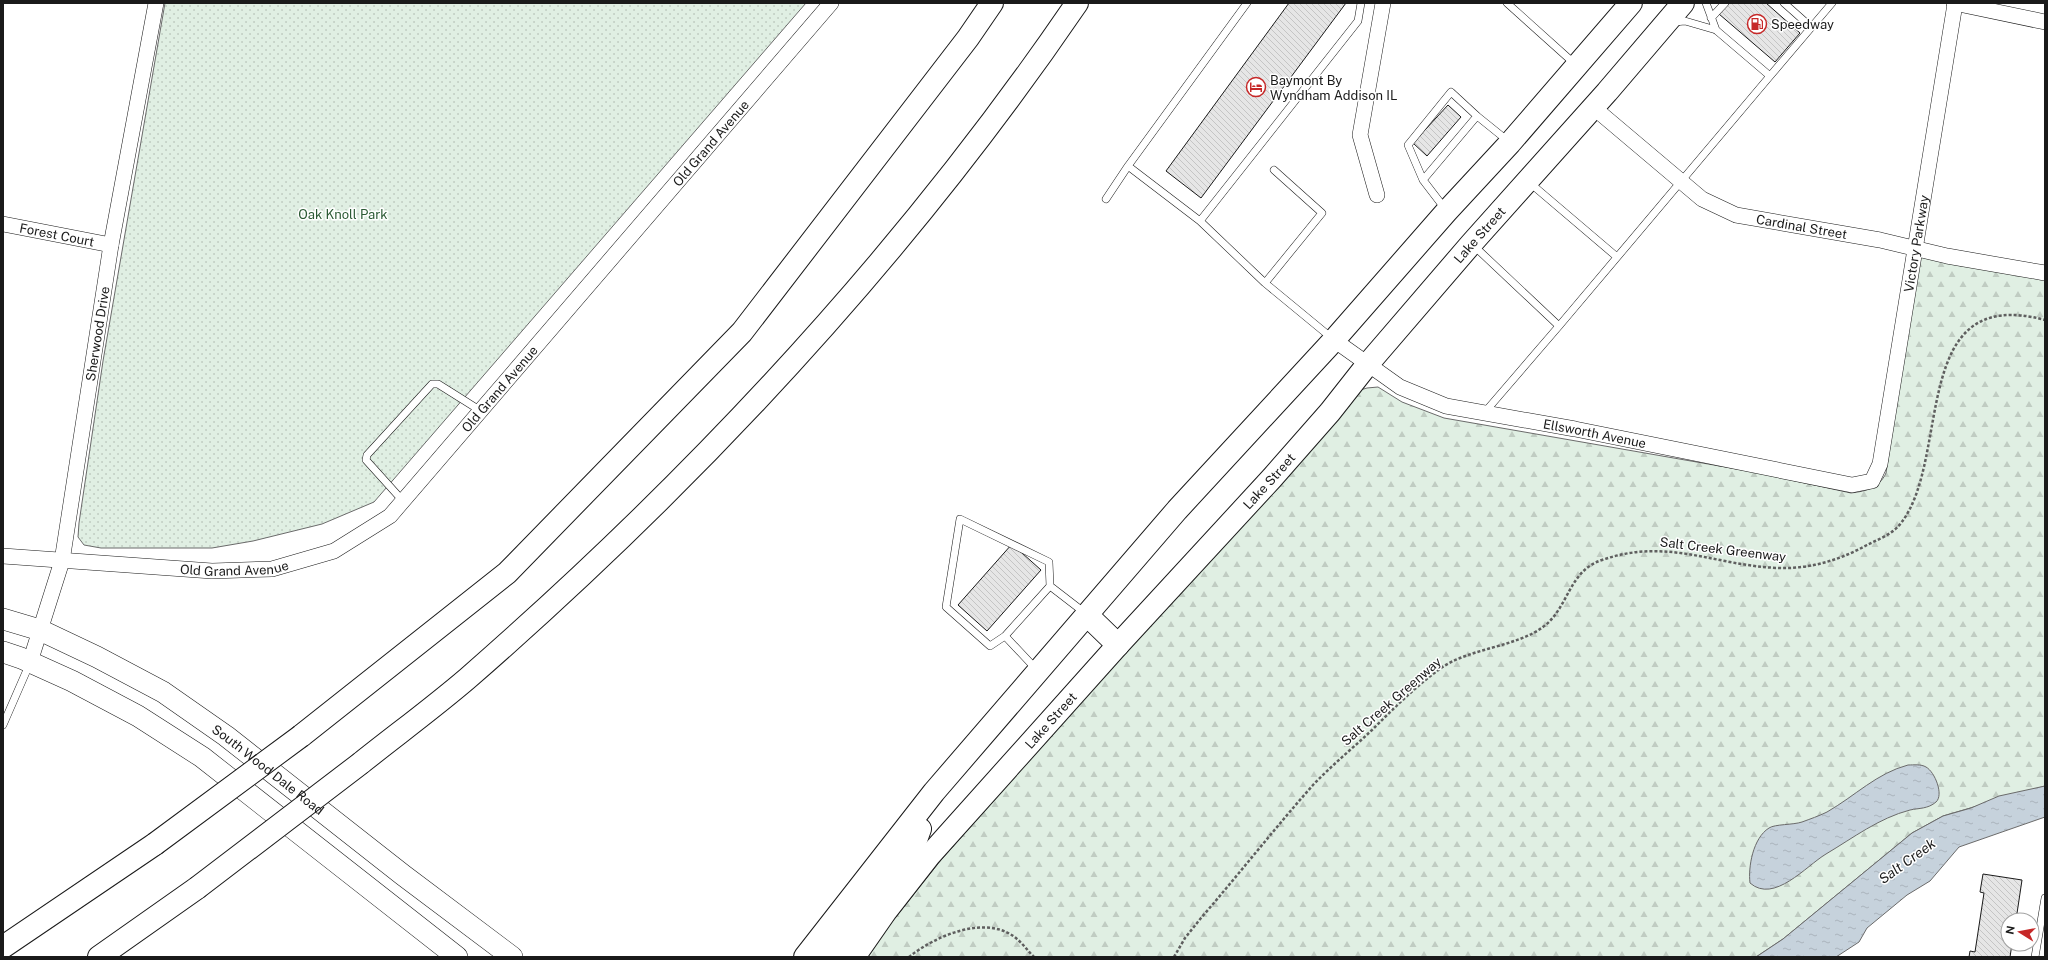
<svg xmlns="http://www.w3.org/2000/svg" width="2048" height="960" font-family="'Public Sans',sans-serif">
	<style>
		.grass { fill: url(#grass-dots); stroke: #6a6a6a }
		.forest { fill: url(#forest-firs); stroke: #6a6a6a }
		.water { fill: url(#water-ripples); stroke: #6a6a6a }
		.building { fill: url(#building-back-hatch); stroke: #1a1a1a }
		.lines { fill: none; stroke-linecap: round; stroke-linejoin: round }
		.service-casing { stroke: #1a1a1a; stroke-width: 8 }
		.minor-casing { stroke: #1a1a1a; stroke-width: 16 }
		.secondary-casing { stroke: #1a1a1a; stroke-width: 22 }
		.primary-casing { stroke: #1a1a1a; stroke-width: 24 }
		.motorway-casing { stroke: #1a1a1a; stroke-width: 24 }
		.path { stroke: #5f5f5f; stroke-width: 2.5; stroke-dasharray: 3 2; stroke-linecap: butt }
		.service { stroke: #fff; stroke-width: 7 }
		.minor { stroke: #fff; stroke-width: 15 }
		.secondary { stroke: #fff; stroke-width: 21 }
		.primary { stroke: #fff; stroke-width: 22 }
		.motorway { stroke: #fff; stroke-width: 22 }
		.motorway-bridge-casing { stroke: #1a1a1a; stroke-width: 24; stroke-linecap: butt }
		.motorway-bridge { stroke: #fff; stroke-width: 22 }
		.labels { text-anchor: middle; stroke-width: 3; stroke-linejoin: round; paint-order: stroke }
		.poi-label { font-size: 13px; fill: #1a1a1a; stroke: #fff; text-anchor: start }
		.street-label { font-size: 13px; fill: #1a1a1a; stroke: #fff }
		.park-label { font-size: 13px; fill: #2b5a34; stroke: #fff }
		.water-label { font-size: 14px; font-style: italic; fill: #1a1a1a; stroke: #fff }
	</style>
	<defs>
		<pattern id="grass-dots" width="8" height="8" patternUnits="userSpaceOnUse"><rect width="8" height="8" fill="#e0efe3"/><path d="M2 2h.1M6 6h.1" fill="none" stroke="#c0ccc2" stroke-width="1.8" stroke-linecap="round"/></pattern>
		<pattern id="forest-firs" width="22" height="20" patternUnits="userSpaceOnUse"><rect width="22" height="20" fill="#e0efe3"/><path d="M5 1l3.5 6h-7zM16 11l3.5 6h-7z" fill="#c0ccc2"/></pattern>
		<pattern id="water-ripples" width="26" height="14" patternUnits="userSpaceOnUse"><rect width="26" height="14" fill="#c6d2dc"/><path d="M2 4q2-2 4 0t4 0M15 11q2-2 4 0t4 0" fill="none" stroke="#aab4bc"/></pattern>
		<pattern id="building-back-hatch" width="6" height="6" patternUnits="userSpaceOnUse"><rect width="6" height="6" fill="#e6e6e6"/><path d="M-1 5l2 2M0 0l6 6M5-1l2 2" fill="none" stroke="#c5c5c5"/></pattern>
	</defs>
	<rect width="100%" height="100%" fill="#fff"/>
	<!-- grass -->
	<path class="grass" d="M165 3H806L374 502 322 524 253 541 212 548H101L84 545 78 537 79 523 103 361Z"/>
	<!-- forest -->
	<path class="forest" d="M1921 257 2045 279V786L1943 816 1912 833 1783 939 1756 957H864L941 860 1357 391 1367 388 1378 387 1402 402 1444 418 1754 472 1851 493C1867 491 1879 488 1886 473L1916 272Z"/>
	<!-- water -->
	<path class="water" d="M1908 765C1914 765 1921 764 1926 767 1935 772 1944 795 1936 802 1928 809 1919 808 1910 810 1879 818 1853 838 1826 854 1806 866 1774 904 1750 883 1748 867 1753 838 1769 828 1775 824 1793 825 1802 822 1810 819 1819 816 1827 812 1855 796 1877 773 1908 765Z
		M2045 786V817L1959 847 1930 881 1907 895 1867 928 1859 942 1836 957H1756L1783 939 1912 833 1943 816 1971 808 1999 796Z"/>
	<!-- building -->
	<path class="building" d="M1289 3H1346L1201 198 1166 171Z
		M1729 3H1766L1800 33 1775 62 1719 14Z
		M1448 105 1461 117 1427 156 1413 143Z
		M1012 544 1041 570 987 631 958 605Z
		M1983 874 2022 880 2016 920H2008V944H2012L2010 957H1969L1970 951 1975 952 1984 893 1980 892Z"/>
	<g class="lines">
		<defs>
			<path id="service" d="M1247 3 1128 166 1200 221 1265 283 1333 339
				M1507 3 1576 65
				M1706 3 1716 30
				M1784 3 1811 27
				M1711 18 1725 3
				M1770 76 1832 3
				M1423 180 1408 145 1451 92 1477 116
				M1530 183 1617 257
				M1106 199 1128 166
				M1446 210 1423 180 1477 116 1508 141
				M1200 221 1358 21 1361 3
				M1473 245 1559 326 1770 76 1716 30 1685 21 1674 22
				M1265 283 1322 213 1274 170
				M1485 412 1559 326
				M403 501 366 460 367 455 432 384H438L481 411
				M960 519 1049 562 1050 586 1005 636 990 646 946 607Z
				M1050 586 1085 613
				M1005 636 1036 669
				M3 725 30 663
				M2035 957 2045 898"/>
			<g id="minor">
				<path d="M1954 3 2045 22"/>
				<path id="s1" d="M1593 107 1702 199 1736 215 1880 240 1947 256 2045 273"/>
				<path d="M1377 195 1360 135 1383 3"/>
				<path id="s2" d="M3 224 111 245"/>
				<path id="s3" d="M1334 340 1400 387 1446 406 1575 429 1852 485 1872 481 1880 464 1955 4"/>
				<path id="s4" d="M3 556 212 571 272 569 334 551 390 516 831 3"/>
				<path id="s5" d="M30 662 62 561 111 245 156 3"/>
			</g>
			<g id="secondary">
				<path id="s6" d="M3 619 40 630 97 657 163 692 226 736 403 875 512 957"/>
				<path d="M3 652 21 658 72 681 138 716 202 757 457 957"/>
			</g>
			<g id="primary">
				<path d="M1087 615 1118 645"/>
				<path d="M805 957 934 792 1177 510 1334 340 1447 211 1510 143 1631 3"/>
				<path d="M830 957 916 840 920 829"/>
				<path id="s7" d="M854 957 886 911 929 856 1118 645 1272 478 1330 412 1367 365 1471 244 1607 92 1683 3"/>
			</g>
			<path id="motorway" d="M301 736 507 573 742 332 968 38 992 3
				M361 763C396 735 433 708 468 678 697 478 906 254 1077 3
				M3 947 155 844
				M99 957 197 888"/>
		</defs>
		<!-- service casing -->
		<use href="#service" class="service-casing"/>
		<!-- minor casing -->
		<use href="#minor" class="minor-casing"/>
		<!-- secondary casing -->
		<use href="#secondary" class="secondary-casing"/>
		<!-- primary casing -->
		<use href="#primary" class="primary-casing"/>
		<!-- motorway casing -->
		<use href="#motorway" class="motorway-casing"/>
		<!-- path -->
		<path class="path" d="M909 957C935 936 987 913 1017 939 1023 944 1028 951 1034 957
			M1174 957 1185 938 1201 918C1239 874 1275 828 1313 785 1331 766 1353 748 1372 730 1394 708 1416 686 1441 668 1470 648 1516 647 1543 627 1569 608 1568 571 1602 560 1668 537 1715 566 1779 568 1810 569 1840 560 1867 545 1879 539 1893 534 1901 523 1952 458 1908 283 2045 320"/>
		<!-- service -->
		<use href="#service" class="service"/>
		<!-- minor -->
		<use href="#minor" class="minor"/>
		<!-- secondary -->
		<use href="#secondary" class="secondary"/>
		<!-- primary -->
		<use href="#primary" class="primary"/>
		<!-- motorway -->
		<use href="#motorway" class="motorway"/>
		<defs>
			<path id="motorway-bridge" d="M155 844 301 736
				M197 888 361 763"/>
		</defs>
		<!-- motorway-bridge casing -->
		<use href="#motorway-bridge" class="motorway-bridge-casing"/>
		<!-- motorway-bridge -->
		<use href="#motorway-bridge" class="motorway-bridge"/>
	</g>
	<!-- icons -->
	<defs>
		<symbol id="fuel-ring" viewBox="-11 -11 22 22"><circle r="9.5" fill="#fff" stroke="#c62828" stroke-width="1.5"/><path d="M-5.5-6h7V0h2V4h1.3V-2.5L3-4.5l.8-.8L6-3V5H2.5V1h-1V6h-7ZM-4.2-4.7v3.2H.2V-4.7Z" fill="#c62828"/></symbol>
		<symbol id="hotel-ring" viewBox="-11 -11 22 22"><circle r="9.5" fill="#fff" stroke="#c62828" stroke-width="1.5"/><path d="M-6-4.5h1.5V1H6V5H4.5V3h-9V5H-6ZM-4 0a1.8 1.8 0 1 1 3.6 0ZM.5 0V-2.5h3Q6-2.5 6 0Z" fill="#c62828"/></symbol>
	</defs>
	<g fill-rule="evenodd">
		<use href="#fuel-ring" x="1746" y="13" width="22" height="22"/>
		<use href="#hotel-ring" x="1245" y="76" width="22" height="22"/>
	</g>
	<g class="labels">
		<!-- poi labels -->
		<g class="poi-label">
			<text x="1771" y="29">Speedway</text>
			<text x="1270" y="85">Baymont By<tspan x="1270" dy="15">Wyndham Addison IL</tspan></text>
		</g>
		<!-- street labels -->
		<g class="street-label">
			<text dy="5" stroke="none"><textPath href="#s4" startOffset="892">Old Grand Avenue</textPath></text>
			<text dy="5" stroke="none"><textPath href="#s1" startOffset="247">Cardinal Street</textPath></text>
			<text dy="5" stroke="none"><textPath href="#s2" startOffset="55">Forest Court</textPath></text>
			<text dy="5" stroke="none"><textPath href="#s7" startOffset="956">Lake Street</textPath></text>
			<text dy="5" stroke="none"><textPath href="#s3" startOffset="807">Victory Parkway</textPath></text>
			<text dy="5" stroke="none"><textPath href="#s5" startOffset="336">Sherwood Drive</textPath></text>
			<text dy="5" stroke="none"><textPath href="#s4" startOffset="568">Old Grand Avenue</textPath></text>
			<text dy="5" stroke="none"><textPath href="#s3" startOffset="282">Ellsworth Avenue</textPath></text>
			<text dy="5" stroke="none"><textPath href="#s7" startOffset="632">Lake Street</textPath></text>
			<text transform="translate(1723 549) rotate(7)" y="5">Salt Creek Greenway</text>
			<text dy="5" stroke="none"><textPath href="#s4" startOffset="232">Old Grand Avenue</textPath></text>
			<text transform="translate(1391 701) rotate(-41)" y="5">Salt Creek Greenway</text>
			<text dy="5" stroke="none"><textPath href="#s7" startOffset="308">Lake Street</textPath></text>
			<text dy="5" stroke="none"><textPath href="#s6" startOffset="307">South Wood Dale Road</textPath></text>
		</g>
		<!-- park labels -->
		<g class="park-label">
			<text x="343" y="219">Oak Knoll Park</text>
		</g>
		<!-- water labels -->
		<g class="water-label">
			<text transform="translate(1907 861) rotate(-36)" y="5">Salt Creek</text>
		</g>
	</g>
	<!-- border -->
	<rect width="2048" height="960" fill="none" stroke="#1a1a1a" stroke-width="8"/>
	<!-- north arrow -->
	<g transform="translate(2020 932) rotate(281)"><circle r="19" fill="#ffffff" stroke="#a3a3a3"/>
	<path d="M0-3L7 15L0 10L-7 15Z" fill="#c62828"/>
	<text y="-6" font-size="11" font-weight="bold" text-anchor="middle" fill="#1a1a1a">N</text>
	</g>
</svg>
